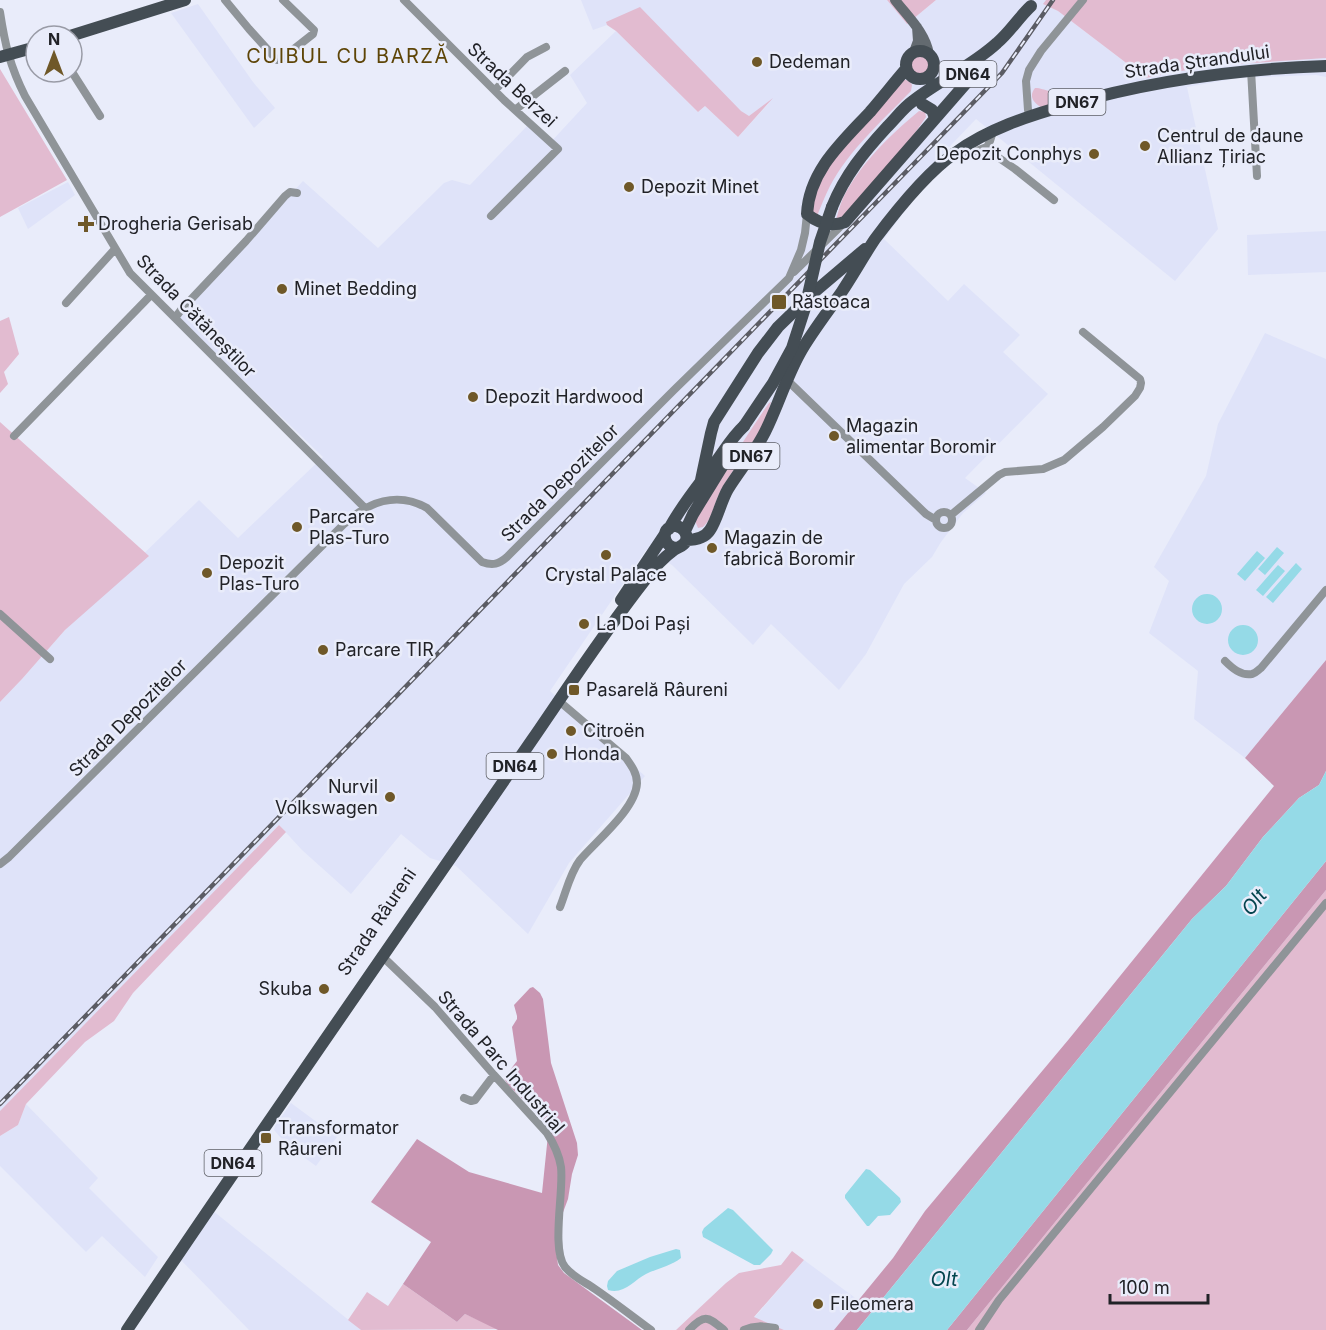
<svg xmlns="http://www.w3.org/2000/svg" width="1326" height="1330" font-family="Inter,sans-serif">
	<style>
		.built { fill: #dfe3f9 }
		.green { fill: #e2bbd0 }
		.forest { fill: #c997b3 }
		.water { fill: #95dae7 }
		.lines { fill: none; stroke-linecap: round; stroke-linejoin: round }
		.street { stroke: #8f9498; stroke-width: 8 }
		.secondary { stroke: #636a70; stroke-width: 10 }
		.primary { stroke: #444d54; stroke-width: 12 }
		.rail-casing { stroke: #5b5c64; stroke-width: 4.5 }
		.rail { stroke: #e9ecfa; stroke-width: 2; stroke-dasharray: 7; stroke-linecap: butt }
		.primary-bridge { stroke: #444d54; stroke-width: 12 }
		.poi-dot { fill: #6f5828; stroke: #e9ecfa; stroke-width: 2 }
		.labels { text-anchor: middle; stroke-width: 5; stroke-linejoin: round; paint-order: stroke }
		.shield { fill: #e9ecfa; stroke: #5d5f66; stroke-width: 1.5 }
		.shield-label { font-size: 16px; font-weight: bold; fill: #212227 }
		.poi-label { font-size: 18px; fill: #212227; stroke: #e9ecfa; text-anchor: start }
		.street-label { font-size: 18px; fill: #212227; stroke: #e9ecfa }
		.neighbourhood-label { font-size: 20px; letter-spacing: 1.5px; fill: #5e4507; stroke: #e9ecfa }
		.water-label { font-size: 20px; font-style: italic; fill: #03444e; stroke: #e9ecfa }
	</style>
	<rect width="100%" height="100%" fill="#e9ecfa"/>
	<!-- built -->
	<path class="built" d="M581 0H887L907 24 936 0H1046L1044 4 1058 11 1146 78 1207 66 1326 58V77L1316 75 1238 78 1187 87 1218 229 1175 281 976 119 930 167 915 197 884 239 948 301 964 284 1020 335 1003 352 1048 394 965 478 986 493 963 513 941 542 932 557 904 584 866 654 839 690 771 624 753 645 672 565 646 550 550 691 645 776 569 863 528 934 456 866 430 858 401 834 351 894 302 850 279 825 0 1111V702L22 679 65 630 199 500 238 538 323 457 178 317 303 181 378 248 444 183 452 180 470 185 527 126 549 144 587 103 570 75 616 31 698 112 705 106 738 137 770 102 749 117 606 22 607 25 593 30Z
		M198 4 253 82 275 108 254 128 171 13Z
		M68 182 75 195 28 229 18 208Z
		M1326 231V272L1248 275 1247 235Z
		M1265 333 1326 359V660L1245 758 1194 719 1198 671 1149 633 1169 581 1154 567 1206 476 1218 424Z
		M291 1103 337 1137 316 1166 287 1145 274 1130 275 1126Z
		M26 1104 98 1178 89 1188 158 1257 145 1277 102 1236 86 1252 0 1166V1136L18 1125Z
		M212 1210 361 1330H249L179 1258Z
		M804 1260 858 1300 834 1330H784L754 1318Z"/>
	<!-- green -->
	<path class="green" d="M887 0H936L907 24Z
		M1046 0H1326V58L1207 66 1146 78 1058 11 1043 4Z
		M640 7 741 111 749 116 773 98 738 137 705 106 698 112 616 31 607 25 606 22Z
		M910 65a10 10 0 1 1 20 0a10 10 0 1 1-20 0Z
		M0 69 67 180 0 217Z
		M902 80C906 79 910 81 912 85L911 91C882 121 850 149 830 186 825 196 821 206 817 216L813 215 812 198 829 165Z
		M1035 88C1041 88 1044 90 1049 91 1061 93 1068 94 1079 98L1042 108C1034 103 1028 97 1035 88Z
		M919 111 925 112 926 117 906 146 848 214 836 220C838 213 840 205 843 198 861 163 889 136 919 111Z
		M9 317 19 354 4 372 8 384 0 393V321Z
		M771 402C763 436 737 461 721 490 714 502 713 518 703 527L698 528 696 523V520C719 480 743 440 769 403Z
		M0 422 149 556 65 630 22 679 0 702Z
		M279 825 286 832 133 993 114 1021 85 1042 26 1104 18 1125 0 1136V1111Z
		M1326 890V1330H967Z
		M792 1251 804 1260 754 1317 784 1330H676L726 1283 739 1273 781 1265Z
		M403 1284 457 1322 465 1314 499 1329 361 1330 348 1320 367 1292 388 1306Z"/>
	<!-- forest -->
	<path class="forest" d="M1326 660V771L1319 785 1299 798 1263 837 1226 886 1192 919 857 1330H834L893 1258 925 1211 1069 1039 1274 786 1245 758Z
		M1326 861V890L967 1330H947Z
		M533 987 540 993 543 999 551 1063 577 1143 578 1155 572 1174 568 1199 556 1231V1249L558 1265 564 1273 642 1330H498L465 1314 457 1322 403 1284 431 1242 371 1202 417 1139 469 1172 542 1193 549 1125 508 1085 504 1078 517 1061 512 1027 517 1019V1016L514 1005 530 988Z"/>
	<!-- water -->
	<path class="water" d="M1277 547 1284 553 1265 575 1258 569Z
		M1257 551 1265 558 1245 581 1237 574Z
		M1296 563 1302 569 1273 603 1266 597Z
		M1278 565 1285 571 1263 596 1256 590Z
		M1192 609a15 15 0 1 1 30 0a15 15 0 1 1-30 0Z
		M1228 640a15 15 0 1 1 30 0a15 15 0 1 1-30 0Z
		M1326 771V861L947 1330H857L1192 919 1226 886 1263 837 1299 798 1319 785Z
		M866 1169 870 1170 900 1198 901 1202 890 1215 878 1216 869 1226H867L845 1198V1195Z
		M728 1208 733 1210 773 1250 771 1254 760 1265H754L703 1237 702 1232 704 1228Z
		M676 1249 680 1250 681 1258C671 1266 658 1268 646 1274 634 1280 624 1295 608 1290L607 1286 608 1281 617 1271 650 1257Z"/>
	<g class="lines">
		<!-- street -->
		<path class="street" d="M225 0 249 29 277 60H280L313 34 314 30 283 0
			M404 0 504 100 558 149 491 216
			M0 12C5 45 10 66 25 96L130 273 365 508
			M1251 70 1257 176
			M72 72 100 116
			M495 90 527 57 546 47
			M515 110 565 71
			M1030 117 1028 110 1026 81 1029 70 1041 51 1083 0
			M993 131 990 141 987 147 989 151 1015 169 1054 200
			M958 152C969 154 977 151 987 147
			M794 272 843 224
			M66 303 115 249
			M175 318 181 310 246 241 285 196 290 192 297 193
			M787 380 926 514 936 520
			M14 436 151 295
			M936 520a8 8 0 1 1 16 0a8 8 0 1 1-16 0Z
			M951 515 999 475 1005 472 1043 469 1064 460 1103 427 1135 396 1140 388 1141 383 1140 379 1083 332
			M0 614 50 659
			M1225 661C1232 668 1241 676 1252 674 1256 673 1258 670 1261 668L1326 590
			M559 701 626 758C631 765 637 773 637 783 636 809 596 841 580 860 570 873 566 892 560 907
			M0 864 9 857 344 524C368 502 397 491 427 508L482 562C493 566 499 564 507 557L674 390 789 278 801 250 805 233 807 214
			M383 957 435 1007 494 1075 547 1133C554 1144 559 1154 561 1167 564 1191 551 1249 565 1267 573 1277 585 1282 595 1289 614 1302 632 1316 651 1330
			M464 1098 471 1101 475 1100 494 1075
			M689 1330C705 1313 708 1317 724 1330
			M744 1330C755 1325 763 1326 775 1328
			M979 1330 999 1300 1326 903"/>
		<!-- secondary -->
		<path class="secondary" d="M895 0C908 17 925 32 929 54
			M914 52 918 41 917 27"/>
		<!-- primary -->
		<path class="primary" d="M70 36 185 0
			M906 65a14 14 0 1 1 28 0a14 14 0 1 1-28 0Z
			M0 57 36 47
			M906 69C894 83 882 98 870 112 842 142 809 171 807 214 819 224 831 227 845 222L981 66
			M922 104 932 110 935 118
			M832 207C845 175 864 152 887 127 896 118 903 108 913 101 940 80 972 66 997 43 1010 32 1019 17 1031 6
			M701 480 711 433 714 422 758 353 778 327 812 294 865 249
			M669 529C681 506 697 487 712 467 723 453 731 438 744 426
			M685 531 693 514 728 457
			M686 540C695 540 705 538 710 530 717 520 721 501 728 489 740 470 755 452 765 432 778 406 786 378 800 353 812 332 827 313 841 293 853 275 863 257 875 239 896 211 926 173 955 153 988 129 1028 116 1067 105 1153 80 1236 69 1326 66
			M621 600 665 534
			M127 1330C260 1132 397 936 532 740 569 686 605 631 645 580 653 569 663 558 674 550 678 547 683 547 686 541 688 535 684 527 676 526 662 525 660 545 676 548"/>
		<defs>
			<path id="rail" d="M0 1104 1002 73 1053 0"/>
		</defs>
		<!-- rail casing -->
		<use href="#rail" class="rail-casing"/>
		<!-- rail -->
		<use href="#rail" class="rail"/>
		<!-- primary-bridge -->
		<path class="primary-bridge" d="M744 426 773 383 792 348 805 308 820 242 832 207"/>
	</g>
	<!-- markers -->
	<g class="poi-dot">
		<circle cx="757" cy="62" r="6"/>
		<circle cx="1145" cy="146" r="6"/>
		<circle cx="1094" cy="154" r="6"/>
		<circle cx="629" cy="187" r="6"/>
		<path d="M83 215h6v6h6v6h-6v6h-6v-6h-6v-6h6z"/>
		<circle cx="282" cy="289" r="6"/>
		<rect x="771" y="294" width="16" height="16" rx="3"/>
		<circle cx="473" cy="397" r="6"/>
		<circle cx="834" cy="436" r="6"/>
		<circle cx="297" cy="527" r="6"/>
		<circle cx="712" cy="548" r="6"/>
		<circle cx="606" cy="555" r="6"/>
		<circle cx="207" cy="573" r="6"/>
		<circle cx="584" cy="624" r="6"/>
		<circle cx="323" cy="650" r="6"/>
		<rect x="568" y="684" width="12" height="12" rx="3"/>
		<circle cx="571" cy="731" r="6"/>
		<circle cx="552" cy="754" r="6"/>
		<circle cx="390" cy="797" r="6"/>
		<circle cx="324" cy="989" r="6"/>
		<rect x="260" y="1132" width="12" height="12" rx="3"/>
		<circle cx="818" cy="1304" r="6"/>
	</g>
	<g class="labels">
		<!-- shield labels -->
		<g class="shield">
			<rect x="939.5" y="61" width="57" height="26" rx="4.5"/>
			<rect x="1048.5" y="89" width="57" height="26" rx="4.5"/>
			<rect x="722.5" y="443" width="57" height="26" rx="4.5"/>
			<rect x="486.5" y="753" width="57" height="26" rx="4.5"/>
			<rect x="204.5" y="1150" width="57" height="26" rx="4.5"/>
		</g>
		<g class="shield-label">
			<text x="968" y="80">DN64</text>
			<text x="1077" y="108">DN67</text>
			<text x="751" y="462">DN67</text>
			<text x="515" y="772">DN64</text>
			<text x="233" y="1169">DN64</text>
		</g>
		<!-- poi labels -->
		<g class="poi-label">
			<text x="769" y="68">Dedeman</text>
			<text x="1157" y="142">Centrul de daune<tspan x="1157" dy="21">Allianz Țiriac</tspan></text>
			<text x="1082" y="160" text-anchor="end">Depozit Conphys</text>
			<text x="641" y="193">Depozit Minet</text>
			<text x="98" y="230">Drogheria Gerisab</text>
			<text x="294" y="295">Minet Bedding</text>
			<text x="792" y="308">Răstoaca</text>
			<text x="485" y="403">Depozit Hardwood</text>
			<text x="846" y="432">Magazin<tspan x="846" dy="21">alimentar Boromir</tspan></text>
			<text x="309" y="523">Parcare<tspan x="309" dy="21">Plas-Turo</tspan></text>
			<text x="724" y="544">Magazin de<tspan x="724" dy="21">fabrică Boromir</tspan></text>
			<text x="219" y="569">Depozit<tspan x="219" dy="21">Plas-Turo</tspan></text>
			<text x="606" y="581" text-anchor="middle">Crystal Palace</text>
			<text x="596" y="630">La Doi Pași</text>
			<text x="335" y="656">Parcare TIR</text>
			<text x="586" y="696">Pasarelă Râureni</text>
			<text x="583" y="737">Citroën</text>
			<text x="564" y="760">Honda</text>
			<text x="378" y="793" text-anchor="end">Nurvil<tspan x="378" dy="21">Volkswagen</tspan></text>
			<text x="312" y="995" text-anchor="end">Skuba</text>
			<text x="278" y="1134">Transformator<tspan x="278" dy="21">Râureni</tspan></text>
			<text x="830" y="1310">Fileomera</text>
		</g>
		<!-- street labels -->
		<g class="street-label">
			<text transform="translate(1197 62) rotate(-8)" y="6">Strada Ștrandului</text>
			<text transform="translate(512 85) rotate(43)" y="6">Strada Berzei</text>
			<text transform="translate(196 316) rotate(46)" y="6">Strada Cătăneștilor</text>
			<text transform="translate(560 483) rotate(-45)" y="6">Strada Depozitelor</text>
			<text transform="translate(128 718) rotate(-45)" y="6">Strada Depozitelor</text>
			<text transform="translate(377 922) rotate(-56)" y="6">Strada Râureni</text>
			<text transform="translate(501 1062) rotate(49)" y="6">Strada Parc Industrial</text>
		</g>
		<!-- neighbourhood labels -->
		<g class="neighbourhood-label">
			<text x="348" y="63">CUIBUL CU BARZĂ</text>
		</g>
		<!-- water labels -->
		<g class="water-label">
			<text transform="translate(1254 902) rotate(-51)" y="7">Olt</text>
			<text x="944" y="1286">Olt</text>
		</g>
	</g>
	<!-- north arrow -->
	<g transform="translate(54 54)"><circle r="28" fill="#e9ecfa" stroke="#999ba6" stroke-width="1.5"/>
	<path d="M0-4.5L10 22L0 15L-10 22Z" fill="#6f5828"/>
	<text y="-9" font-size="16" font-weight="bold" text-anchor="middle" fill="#212227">N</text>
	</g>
	<!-- scale -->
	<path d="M1110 1294v9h98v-9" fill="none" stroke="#212227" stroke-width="3"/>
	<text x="1119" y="1294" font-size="18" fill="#212227" stroke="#e9ecfa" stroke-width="4.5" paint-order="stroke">100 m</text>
</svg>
